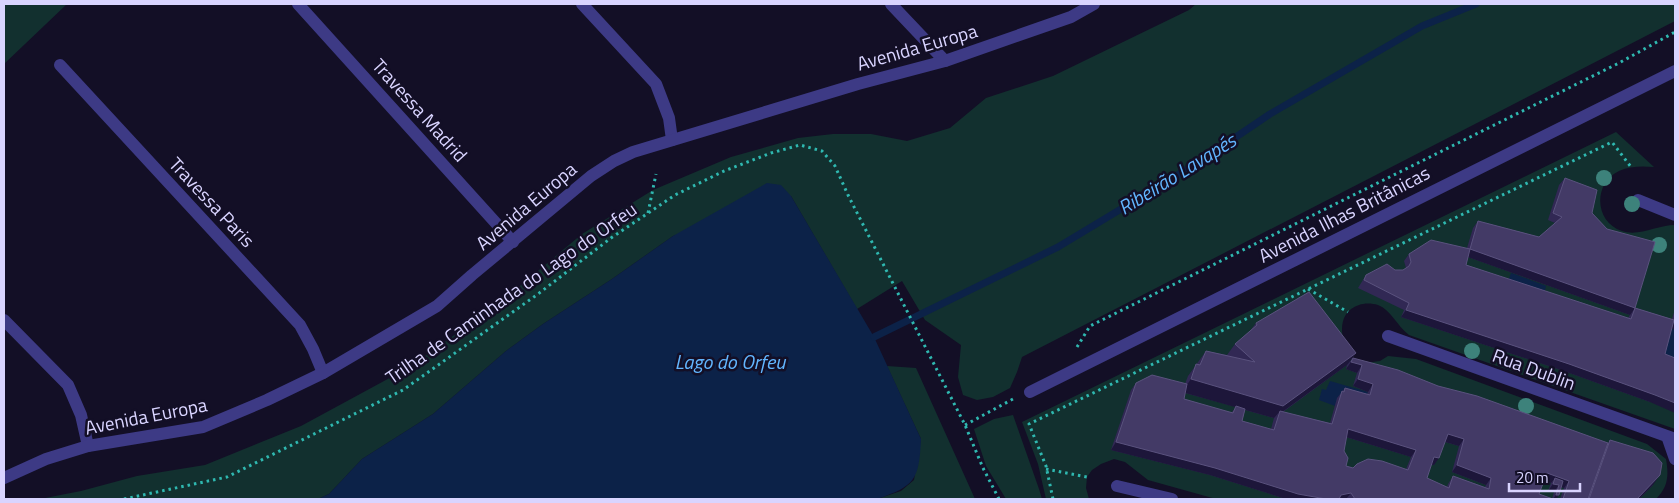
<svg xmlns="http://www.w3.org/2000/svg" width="1679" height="503" font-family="'Titillium Web',sans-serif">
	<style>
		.green { fill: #12302f }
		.water { fill: #0c2248 }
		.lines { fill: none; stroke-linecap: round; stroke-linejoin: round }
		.stream { stroke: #0c2248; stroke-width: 7 }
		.path { stroke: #2fb8b0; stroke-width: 3; stroke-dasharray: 2.5 4; stroke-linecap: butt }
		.minor { stroke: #3d3a85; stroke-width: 12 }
		.tertiary { stroke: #3d3a85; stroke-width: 12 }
		.tree { fill: #3d827b }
		.wall { fill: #312854; fill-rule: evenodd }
		.shaded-wall { fill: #1d163a }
		.building { fill: #433a66; stroke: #5a527e; fill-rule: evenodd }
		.labels { text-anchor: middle; stroke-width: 5; stroke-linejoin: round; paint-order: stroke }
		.street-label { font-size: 19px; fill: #d9d4ff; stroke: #130f26 }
		.water-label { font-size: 20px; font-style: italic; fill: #62b6ff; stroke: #130f26 }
	</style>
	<rect width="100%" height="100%" fill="#130f26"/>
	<!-- green -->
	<path class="green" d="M4 4H67L4 64Z
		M1196 4H1675V21L1022 357 1017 372 1010 388 993 397 977 400 963 395 958 377 961 345 925 320 902 281 857 309 791 196 673 236 612 279 543 324 506 351 433 414 362 459 329 494 318 499H40L81 491 137 476 205 465 301 426 408 368 502 301 582 234 653 190 731 157 798 138 833 134H871L907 141 950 128 986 98 1053 76 1189 10Z
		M1616 132 1654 167C1642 166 1630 166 1619 171 1593 183 1594 222 1622 231 1639 237 1657 225 1675 225V429L1409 335C1397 326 1391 310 1378 305 1372 303 1364 303 1359 305 1334 313 1341 344 1352 359L1365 363 1380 361 1388 356 1416 359 1647 444 1666 459C1669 476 1668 487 1656 499H1216L1148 480 1125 462 1114 459 1101 464 1092 470 1087 477 1086 488 1089 499H1046L1038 464 1022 422Z
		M887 366 916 368 975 499H877L901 491 914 480 921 439Z
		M1013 415 1039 489 1042 499H1006L986 466 974 429 994 419Z"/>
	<!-- water -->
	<path class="water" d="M767 183 781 185 791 196 874 337 921 439C919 480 915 486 877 499H318L329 494 362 459 433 414 506 351 543 324 612 279 673 236Z
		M1511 273 1546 286 1543 299 1506 287Z
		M1669 327 1675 330V363L1660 362Z
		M1330 381 1368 392 1365 402 1335 406 1319 400 1322 389 1326 390Z"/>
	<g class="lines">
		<!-- stream -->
		<path class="stream" d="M874 337 1058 247 1199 162 1270 114 1422 26 1476 4"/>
		<!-- path -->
		<path class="path" d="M648 213 656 174
			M1308 289 1348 312
			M1077 347 1090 326 1619 63 1675 32
			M965 425 1013 399
			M1046 469 1087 477
			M124 499 227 477 403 390 538 294 611 238 675 195 724 171 771 153 800 145 822 151 835 166 848 195 965 425 983 468 999 499
			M1053 499 1046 466 1029 424 1612 142 1631 167"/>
		<!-- minor -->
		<path class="minor" d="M298 4 513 242
			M582 4 656 84 669 118 672 140
			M891 4 945 61
			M60 65 300 325 313 349 323 373
			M1638 200 1675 215
			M4 320 68 385 81 415 88 446
			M1388 336 1675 439
			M1030 392 1675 71
			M1667 436 1675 459
			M1117 486 1172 499"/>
		<!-- tertiary -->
		<path class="tertiary" d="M4 478 46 459 88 446 203 427 267 400 323 373 437 306 472 275 591 176 614 161 633 152 858 84 945 61 1071 17 1094 4"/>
	</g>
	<!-- trees -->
	<g class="tree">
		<circle cx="1604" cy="178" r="8"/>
		<circle cx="1632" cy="204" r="8"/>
		<circle cx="1659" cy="245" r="8"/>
		<circle cx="1472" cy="351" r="8"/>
		<circle cx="1526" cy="406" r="8"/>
	</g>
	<!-- wall -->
	<path class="wall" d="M1565 178 1592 213 1635 308 1672 319 1675 309V330L1672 328 1650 402 1564 371 1401 317 1404 310 1358 288 1366 275 1395 270H1403L1406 268 1404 261 1409 254 1467 248 1473 228 1478 221 1539 237 1555 223 1548 220 1559 185ZM1468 257 1630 315 1628 318 1466 265Z
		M1256 323 1356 353 1347 365 1283 412 1330 423 1337 398 1345 388 1367 394 1368 392 1353 386 1357 373 1346 369 1347 365 1353 358 1608 443 1610 440 1653 485 1639 499H1560L1564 488 1561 487 1556 499H1286L1210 475 1111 450 1131 390 1136 383 1185 384 1188 376 1206 351 1227 355 1235 344 1250 331ZM1185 393 1236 407 1231 413 1184 399ZM1245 410 1274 418 1271 429 1242 421ZM1346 437 1411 457 1406 469 1353 468 1346 466 1344 451ZM1445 442 1459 446 1452 472 1486 485 1485 487 1453 476 1448 484 1447 487 1427 478 1431 465H1434ZM1544 481 1551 483 1548 491 1554 492 1552 499 1539 494Z"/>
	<!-- shaded-wall -->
	<path class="shaded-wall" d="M1470 249 1635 308 1630 315 1465 256Z
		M1406 310 1569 364 1655 395 1675 403V413L1650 402 1564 371 1401 317Z
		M1674 320H1675V330L1669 327Z
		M1356 353 1347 365 1278 415 1280 411 1274 418 1182 392 1191 379Z
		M1351 362 1362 365 1357 373 1346 369Z
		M1358 379 1373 384 1368 392 1353 386Z
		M1348 429 1416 450 1411 457 1343 436Z
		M1448 434 1464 439 1459 446 1442 441Z
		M1116 442 1215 468 1326 499H1286L1210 475 1111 450Z
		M1434 457 1439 458 1434 465 1429 464Z
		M1457 465 1491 478 1486 485 1452 472Z
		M1547 473 1569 481 1564 488 1558 486 1554 492 1548 491 1553 484 1555 478 1551 483 1542 480Z
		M1660 475 1653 485 1639 499H1637Z
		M1351 493 1346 499H1338L1341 495Z
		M1556 495H1559L1556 499H1553Z"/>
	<!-- building -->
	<path class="building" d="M1565 178 1597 190 1592 213 1607 229 1655 242 1635 308 1674 320 1665 354 1675 358V403L1655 395 1569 364 1406 310 1409 303 1364 280 1366 275 1387 264 1395 270H1403L1409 266 1411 262 1409 254 1431 240 1470 249 1478 221 1539 237 1562 217 1553 213ZM1470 249 1635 308 1631 319 1466 265Z
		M1309 292 1356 353 1283 406 1191 379 1196 364 1200 365 1206 351 1255 362 1235 344 1257 325 1256 323Z
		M1353 358 1398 370 1438 386 1477 396 1608 443 1588 499H1563L1569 481 1547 473 1539 494 1553 499H1355L1351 493 1341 495 1339 499H1326L1298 494 1215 468 1116 442 1136 383 1152 375 1187 384 1184 399 1233 413 1236 406 1245 409 1242 421 1274 430 1280 411 1332 424 1342 391 1344 392 1345 388 1370 395 1373 384 1358 379 1362 365 1351 362ZM1348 429 1416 450 1408 470 1382 461 1368 459 1357 464 1353 468 1346 466 1348 458 1344 451ZM1448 434 1464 439 1457 465 1491 478 1489 489 1453 476 1449 488 1427 478 1434 457 1439 458Z
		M1610 440 1653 453 1662 463 1660 475 1637 499H1589Z
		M1555 478 1563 481 1559 495H1556L1559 485 1553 484Z"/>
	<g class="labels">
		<!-- street labels -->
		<g class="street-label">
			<text transform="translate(917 47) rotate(-16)" y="7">Avenida Europa</text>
			<text transform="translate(420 110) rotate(48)" y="7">Travessa Madrid</text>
			<text transform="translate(212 202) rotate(47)" y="7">Travessa Paris</text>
			<text transform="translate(526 206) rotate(-40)" y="7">Avenida Europa</text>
			<text transform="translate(1344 214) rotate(-27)" y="7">Avenida Ilhas Britânicas</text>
			<text transform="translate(511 293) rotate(-35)" y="7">Trilha de Caminhada do Lago do Orfeu</text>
			<text transform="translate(1534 369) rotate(20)" y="7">Rua Dublin</text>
			<text transform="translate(146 416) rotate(-11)" y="7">Avenida Europa</text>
		</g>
		<!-- water labels -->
		<g class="water-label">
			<text transform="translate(1177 174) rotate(-32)" y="7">Ribeirão Lavapés</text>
			<text x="730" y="369">Lago do Orfeu</text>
		</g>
	</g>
	<!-- border -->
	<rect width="1679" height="503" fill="none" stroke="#d9d4ff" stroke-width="10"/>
	<!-- scale -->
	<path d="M1509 483v8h71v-8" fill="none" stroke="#d9d4ff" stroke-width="2.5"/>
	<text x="1516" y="483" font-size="15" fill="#d9d4ff" stroke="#130f26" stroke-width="4" paint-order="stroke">20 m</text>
</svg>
